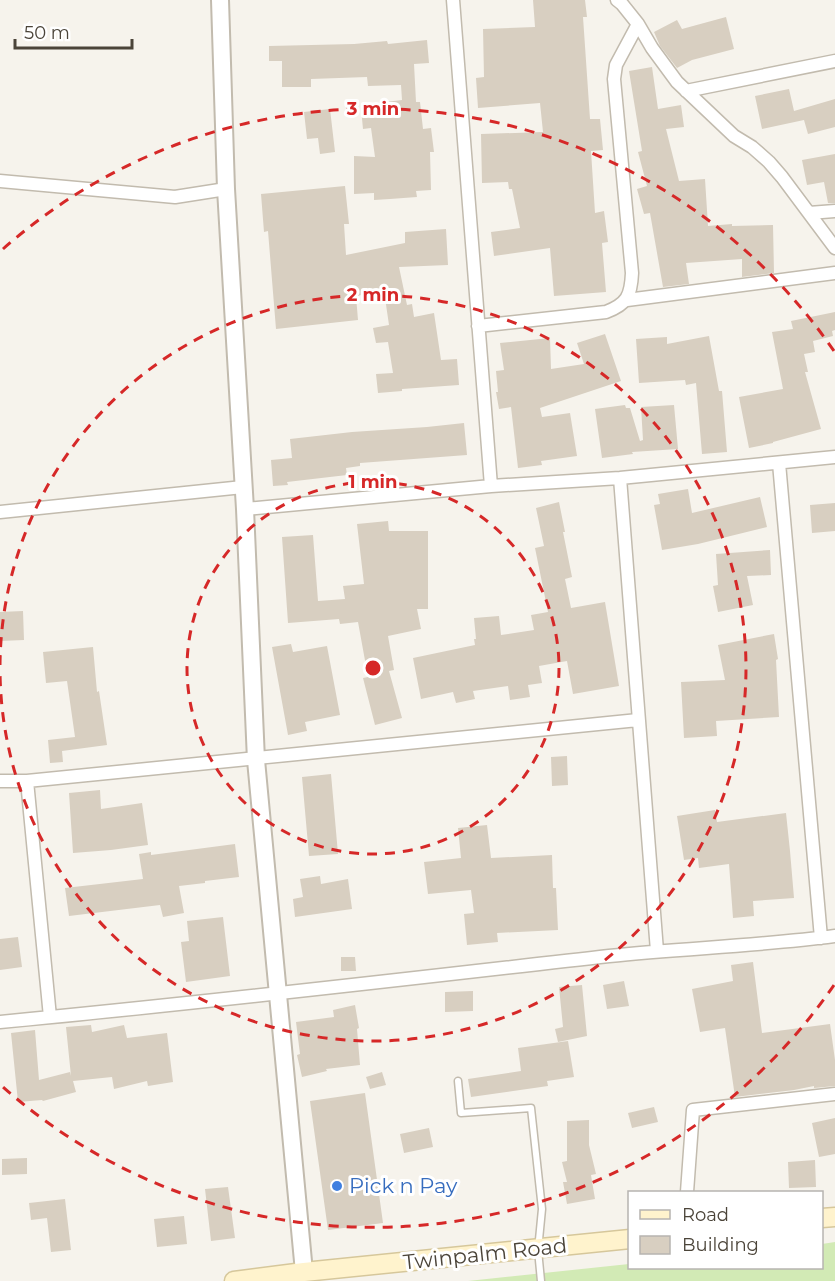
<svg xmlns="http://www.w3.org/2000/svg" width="835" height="1281" font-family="Montserrat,sans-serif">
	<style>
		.green { fill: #d2eab5 }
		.building { fill: #d8cfc1 }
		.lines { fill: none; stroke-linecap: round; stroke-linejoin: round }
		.service-casing { stroke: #c2bbae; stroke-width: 9 }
		.minor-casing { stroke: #c2bbae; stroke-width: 15 }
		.tertiary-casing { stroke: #c2bbae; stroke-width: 20 }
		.secondary-casing { stroke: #d6c79b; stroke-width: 21 }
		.service { stroke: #fff; stroke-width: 6 }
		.minor { stroke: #fff; stroke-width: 12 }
		.tertiary { stroke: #fff; stroke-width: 16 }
		.secondary { stroke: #fff3cd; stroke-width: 18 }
		.ring { fill: none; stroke: #d62828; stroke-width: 3; stroke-dasharray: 10 8 }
		.shop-dot { fill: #3f7fe0; stroke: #fff; stroke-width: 2 }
		.labels { text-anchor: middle; stroke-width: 6; stroke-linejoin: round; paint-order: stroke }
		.shop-label { font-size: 21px; fill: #366cbe; stroke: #fff; text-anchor: start }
		.street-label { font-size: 21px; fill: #4b4439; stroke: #fff }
		.centre { fill: #d62828; stroke: #fff; stroke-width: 3 }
		.ring-label { font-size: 18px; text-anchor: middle; font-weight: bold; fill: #d62828; stroke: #fff; stroke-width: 6; stroke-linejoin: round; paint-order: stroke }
	</style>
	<rect width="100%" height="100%" fill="#f6f3ec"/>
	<!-- green -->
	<path class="green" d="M835 1242V1281H468L629 1264 630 1268H822V1244Z"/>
	<!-- building -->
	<path class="building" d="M533 0H585L587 17H583L590 119H600L603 150 591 151 595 213 604 211 608 242 602 243 606 292 554 296 550 248 494 256 491 232 520 228 512 189H509L508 182 482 183 481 134 543 132 540 103 478 108 476 78 484 77 483 29 535 27Z
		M726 17 734 49 692 60 677 68 660 46 654 32 677 20 682 29Z
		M427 40 429 63 414 64 416 102H420L423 129 431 128 434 152H430L431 190 416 191 417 197 390 199 374 200V193L354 194V156L375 157 371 128 363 129 361 108 369 107V104L402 100 401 85 368 86 367 77 311 79V87H282V61H269V46L354 44 387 41 388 44Z
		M652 67 658 109 681 105 684 127 666 129 679 181 705 179 708 226 732 224V226L773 225 774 273 742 277V259L686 263 689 284 663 287 650 213 644 214 637 189 647 186 638 152 642 151 629 71Z
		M789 89 794 111 835 99V127L808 134 804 120 762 129 755 96Z
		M330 109 335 152 320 154 318 138 307 139 304 112Z
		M835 154V203H828L824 182 807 185 802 160Z
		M345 186 349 224H344L346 255 405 243V232L446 229 448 265 399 267 407 305 412 304 414 317 434 313 441 360 457 359 459 385 402 389V391L378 393 376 374 393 373 388 342 376 343 373 328 389 325 384 291 356 296 358 320 276 329 268 231 264 232 261 194Z
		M835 312V330L832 331 833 336 813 341 815 352 804 354 808 372H805L821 429 773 442V443L749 448 739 397 783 389 772 332 793 329 791 321Z
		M605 334 621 381 540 408 542 417 570 413 577 456 541 461 542 465 518 468 511 407 499 409 496 392H498L496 371 504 370 500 343 550 338 551 369 584 364 577 343Z
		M709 336 719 391H722L727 452 702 454 696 383 686 385 685 380 639 383 636 339 667 337V344Z
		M625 405 626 408H630L640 441 643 440 641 407 674 405 678 449 632 452 633 454 602 458 595 409Z
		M464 423 467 455 360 463V466L346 468 347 475 287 482 288 485 273 486 271 460 292 458 290 439 352 432 427 427Z
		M688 489 692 513 760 497 767 527 698 544 662 550 654 505 660 504 658 494Z
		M559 502 565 532H563L572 577 565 579 571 608 605 602 619 686 573 694 567 661 539 666 542 683 528 685 530 697 510 700 508 686 473 691 475 699 456 703 453 692 421 699 413 658 475 645 474 639H476L474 618 499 616 501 635 534 630 531 615 548 612 535 548 544 546 536 508Z
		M835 503V531L812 533 810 505Z
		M388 521 389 531H428V609H417L421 629 388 636 394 670 389 671 402 718 375 725 363 678 368 677 358 622 340 624 339 619 288 623 282 537 313 535 318 601 345 599 343 586 364 584 357 524Z
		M770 550 771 575 747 576 753 605 718 612 713 586 718 585 716 554Z
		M23 611 24 640 0 641V612Z
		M774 634 778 659 776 660 779 717 716 721 717 736 684 738 681 682 725 680 718 645Z
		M291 644 293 652 327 646 340 715 305 722 307 731 288 735 272 647Z
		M93 647 97 692 99 691 107 745 62 751 63 762 50 763 48 740 75 737 67 681 46 683 43 652Z
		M567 756 568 785 552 786 551 757Z
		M331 774 338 854 309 856 302 777Z
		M100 790 101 809 142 803 148 845 111 850 73 853 69 793Z
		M715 810 717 822 786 813 790 851 794 898 753 901 754 916 733 918 729 864 699 868 698 858 684 860 677 816Z
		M487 825 491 858 552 855 553 888H556L558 930 497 933 498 942 467 945 464 914 474 913 471 890 428 894 424 862 461 858 458 828Z
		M235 844 239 877 205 881V883L179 886 184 913 163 917 160 905 69 916 65 888 143 879 139 854 151 852V855Z
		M320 876 321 884 348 879 352 909 295 917 293 899 303 897 300 879Z
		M223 917 230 976 186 982 181 942 189 941 187 921Z
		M18 937 22 967 0 970V939Z
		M341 957H355L356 971H341Z
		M753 962 762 1033 830 1024 835 1060V1086L814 1088V1086L794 1090 735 1097 725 1028 700 1032 692 989 733 981 731 965Z
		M624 981 629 1006 607 1009 603 985Z
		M582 985 587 1036 558 1042 555 1029 563 1027 559 987Z
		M473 991V1011L445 1012V992Z
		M355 1005 359 1028 357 1029 360 1065 326 1069 327 1071 302 1077 297 1055 300 1054 296 1022 334 1017 333 1010Z
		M91 1025 92 1032 124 1025 127 1038 167 1033 173 1082 148 1086 147 1081 114 1089 112 1077 73 1081 76 1092 43 1101 42 1100 18 1102 11 1033 35 1030 39 1080 70 1072 71 1076 66 1027Z
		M568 1041 574 1077 547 1081 548 1086 471 1097 468 1079 521 1071 518 1048Z
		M382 1072 386 1085 370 1089 366 1077Z
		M365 1093 383 1223 328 1230 310 1101Z
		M654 1107 658 1122 632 1128 628 1113Z
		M835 1118V1154L819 1157 812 1123Z
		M589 1120V1145L596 1174 591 1175 595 1199 567 1204 563 1182H567L562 1162 567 1161V1121Z
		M429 1128 433 1147 404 1153 400 1134Z
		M27 1158V1174L2 1175V1159Z
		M815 1160 816 1187 789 1188 788 1162Z
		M228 1187 235 1238 211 1241 205 1189Z
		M65 1199 71 1250 51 1252 47 1218 31 1220 29 1203Z
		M184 1216 187 1244 157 1247 154 1219Z"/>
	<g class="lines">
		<defs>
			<path id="service" d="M458 1081 461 1113 531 1108 542 1209 538 1250 541 1281"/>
			<path id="minor" d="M453 0 491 486
				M617 0 622 4 638 24 652 48 677 82 734 136 752 147 769 162 782 177 835 248
				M686 91 835 61
				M0 181 175 197 226 189
				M809 213 835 211
				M627 300 835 273
				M478 326 606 312C627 304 631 296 632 273L614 79 616 65 638 24
				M779 463 821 938
				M620 478 657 951
				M245 509 491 486 620 478 835 457
				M0 512 243 487
				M0 781H27L638 720
				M27 781 50 1017
				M0 1022C203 1003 406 979 609 956 684 948 760 946 835 936
				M687 1192 693 1110 835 1094"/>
			<path id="tertiary" d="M220 0 226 189 245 509 256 760 304 1272"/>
			<path id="secondary" d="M822 1218 835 1217
				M234 1281 304 1272 630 1239"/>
		</defs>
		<!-- service casing -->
		<use href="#service" class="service-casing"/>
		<!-- minor casing -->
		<use href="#minor" class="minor-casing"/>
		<!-- tertiary casing -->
		<use href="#tertiary" class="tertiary-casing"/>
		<!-- secondary casing -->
		<use href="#secondary" class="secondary-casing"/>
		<!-- service -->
		<use href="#service" class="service"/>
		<!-- minor -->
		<use href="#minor" class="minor"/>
		<!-- tertiary -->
		<use href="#tertiary" class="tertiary"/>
		<!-- secondary -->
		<use href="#secondary" class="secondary"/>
	</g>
	<!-- distance rings -->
	<g class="ring">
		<circle cx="373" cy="668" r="186"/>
		<path d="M0 665A373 373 0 1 1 0 671"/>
		<path d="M834 985A559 559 0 0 1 3 1087M3 249A559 559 0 0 1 834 351"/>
	</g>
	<!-- markers -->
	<circle class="shop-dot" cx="337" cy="1186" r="6"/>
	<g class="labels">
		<!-- shop labels -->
		<g class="shop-label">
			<text x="349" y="1193">Pick n Pay</text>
		</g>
		<!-- street labels -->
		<g class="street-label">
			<text transform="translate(485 1254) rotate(-6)" y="7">Twinpalm Road</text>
		</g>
	</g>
	<circle cx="373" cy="668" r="9" class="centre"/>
	<g class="ring-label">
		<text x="373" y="115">3 min</text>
		<text x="373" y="301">2 min</text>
		<text x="373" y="488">1 min</text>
	</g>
	<!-- legend -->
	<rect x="628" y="1191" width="195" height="78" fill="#ffffff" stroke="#b7b4b0" stroke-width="1.5"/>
	<rect x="640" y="1210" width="30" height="9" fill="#fff3cd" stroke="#b7b4b0" stroke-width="1.5"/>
	<text x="682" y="1221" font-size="18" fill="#4b4439">Road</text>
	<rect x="640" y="1236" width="30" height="18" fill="#d8cfc1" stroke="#b7b4b0" stroke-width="1.5"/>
	<text x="682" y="1251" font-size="18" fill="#4b4439">Building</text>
	<!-- scale -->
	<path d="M15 39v9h117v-9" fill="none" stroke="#4b4439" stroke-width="3"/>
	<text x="24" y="39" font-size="18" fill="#4b4439" stroke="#ffffff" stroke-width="4.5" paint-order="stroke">50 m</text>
</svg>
